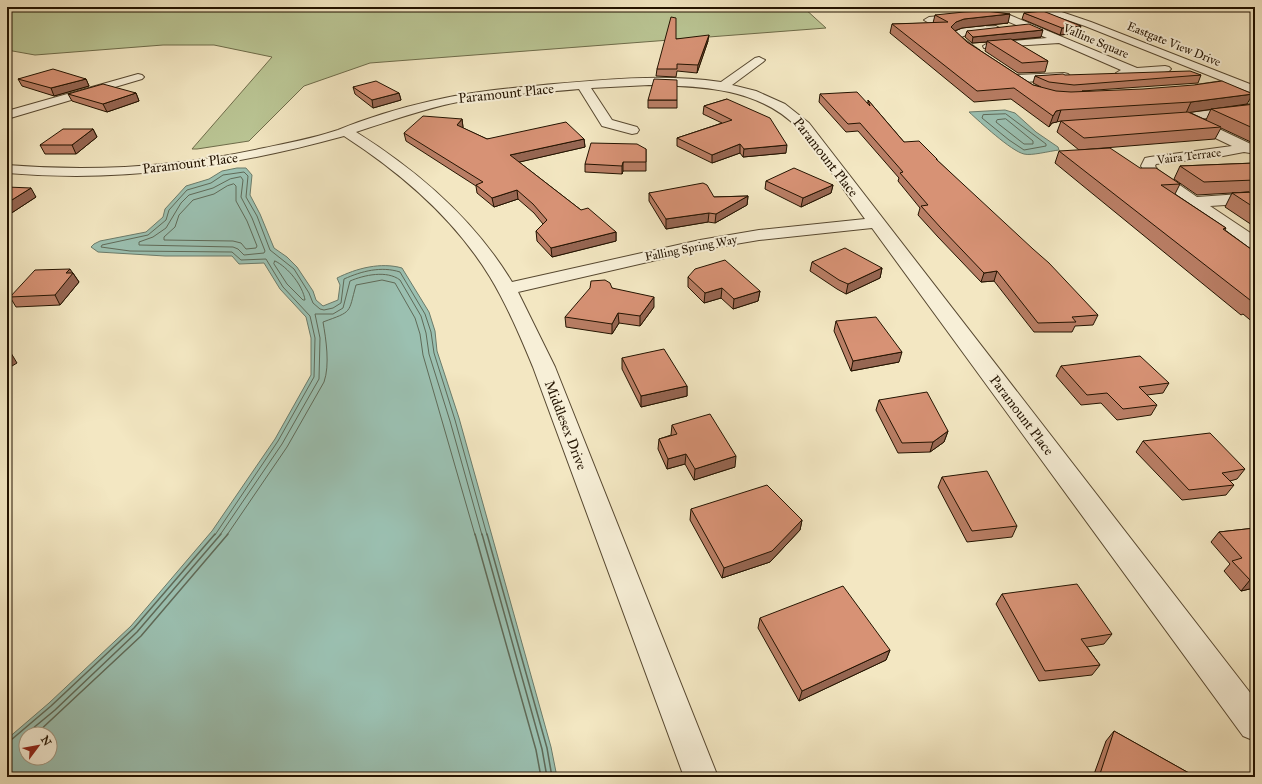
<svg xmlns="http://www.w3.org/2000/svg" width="1262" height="784" font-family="'IM FELL Great Primer',serif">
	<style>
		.green { fill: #bac594; stroke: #6e6c4a }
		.water { fill: #9bc0b1; stroke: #6b7b6a; fill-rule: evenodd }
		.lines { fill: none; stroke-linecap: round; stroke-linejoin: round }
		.shore-far1 { stroke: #5f6a58; stroke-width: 1 }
		.shore { stroke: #5f6a58; stroke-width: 1.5 }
		.minor-casing { stroke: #574830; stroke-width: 2 }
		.minor { fill: #f7efd7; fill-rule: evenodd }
		.wall { fill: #b97e65; stroke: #231300; fill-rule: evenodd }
		.shaded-wall { fill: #966652; stroke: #231300 }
		.building { fill: #d79275; stroke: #231300 }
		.labels { text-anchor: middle; stroke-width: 4; stroke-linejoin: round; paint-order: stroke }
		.far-street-label { font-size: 12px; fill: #231300; stroke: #f7efd7 }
		.street-label { font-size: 14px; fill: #231300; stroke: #f7efd7 }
	</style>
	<rect width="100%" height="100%" fill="#f3e7c2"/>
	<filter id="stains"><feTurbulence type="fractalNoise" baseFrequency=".005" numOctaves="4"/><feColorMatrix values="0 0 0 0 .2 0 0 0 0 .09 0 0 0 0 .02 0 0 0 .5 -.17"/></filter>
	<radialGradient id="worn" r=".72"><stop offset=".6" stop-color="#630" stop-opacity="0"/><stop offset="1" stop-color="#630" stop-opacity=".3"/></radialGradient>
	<!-- green -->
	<path class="green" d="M7 7H803L826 28 370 63 304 86 249 141 197 149H192L272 57 214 45H163L35 55 7 50Z"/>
	<!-- water -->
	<path class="water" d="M1005 110 1015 113 1036 132 1058 147 1059 150C1050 151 1031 156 1024 154 1011 151 980 122 969 112Z
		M237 168H246L252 175 250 195 260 214 274 248 287 257 297 267 313 291 316 300 323 306 338 300 340 285 337 278C357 268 381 262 402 268L429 312 435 331 437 351 459 418 551 747 557 777H7V739L49 703 131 626 212 531 275 439 311 375V338L306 317 280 289 264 263 239 264 232 256H165L98 252 91 247 94 244 100 241 146 232 163 217 165 209 186 186 209 179 222 171ZM26 734H50V758H26Z"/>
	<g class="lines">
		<!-- shore-far1 -->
		<path class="shore-far1" d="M1006 114 1046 144V146L1024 150 1009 140 982 118 983 115Z
			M1006 119 1033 141V144H1024L996 122 997 120Z
			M241 177 243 180 241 197 252 218 265 251 264 253 244 255 238 249 233 247 139 245V242L153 237 166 228 181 203 189 195 213 188 230 179Z
			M234 184 236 186V201L247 221 257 246 256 248 246 249 241 243 233 241 164 240V237L175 227 179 215 193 200 214 194 227 186Z
			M275 261C288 267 303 286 305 300H303L287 284 274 264Z
			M215 535 278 441 314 377 315 338 310 316 283 287 266 259 241 260 232 252 130 251 101 247 102 245 148 235 166 220 169 210 187 190 211 183 223 175 244 172 248 176 246 197 257 216 270 250 294 269 309 293 313 303 320 309 324 310 333 308 341 303 344 279C362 271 381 266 400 272L425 314 431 332 434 353 455 420 487 535
			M220 535 282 444 319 379 320 338 315 314H333L343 308 350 281C364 275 387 270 400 280L421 316 426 333 429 354 450 421 482 535
			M227 535 287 447 324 382C330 365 326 339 323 322 353 311 348 314 356 285L382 280 395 283 415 318 420 334 423 355 475 535"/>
		<!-- shore -->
		<path class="shore" d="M475 534 536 750 541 777
			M482 534 542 749 547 777
			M487 534 547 748 552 777
			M26 734 55 710 137 632 221 534
			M36 734 141 636 228 534
			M7 741 11 740 51 706 134 628 215 534"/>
		<defs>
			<path id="minor" d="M1033 7H1047L1091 22 1255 86V94L1236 87 1200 92 1196 91 1194 88 1196 85 1223 81 1085 26 1035 9Z
				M986 12 1007 14 1137 68 1165 66 1169 67 1171 69 1169 71 1165 72 1122 76 1118 75 1116 73 1121 70 1059 43 984 48 983 46 988 43 1047 38 1002 19 986 18 929 23 924 20 929 17Z
				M996 26 1001 29 1000 31 969 34 961 37 979 50 980 52 979 54C969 57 955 44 950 36 959 24 983 27 996 26Z
				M759 57 765 60 763 62 732 85 756 91 785 104 809 123 1255 699V741L1243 736 872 228 759 240 700 250 518 292 555 367 718 777H684L533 367C520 336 507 305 490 277 454 218 401 173 344 136 231 167 124 183 7 173V165C93 172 179 167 264 148 288 143 314 138 338 130 367 118 400 108 431 101 472 91 513 88 554 84 609 79 665 74 721 82L755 58ZM649 85C702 86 760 88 799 129 807 137 814 148 821 158 836 178 850 199 865 219L759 230 700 240 512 282C474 219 418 171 356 132 390 121 423 109 458 102 498 94 539 93 579 89L602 126 632 134 637 133 639 130 637 127 612 120 591 88Z
				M1064 73 1068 74 1070 76 1068 78 1016 83 1012 81 1010 79 1012 77 1016 75Z
				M138 74 142 75 144 77 142 79 7 119V111Z
				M1255 105V113L1198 119 1255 146V152L1250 153 1244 152 1223 156 1156 164 1155 166 1158 170 1197 197 1255 193V203L1210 206 1255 236V249L1249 248 1147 176 1141 166 1145 158 1150 157 1232 146 1186 124 1184 121 1168 123 1163 122 1161 119 1163 116Z"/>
		</defs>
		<!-- minor casing -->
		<use href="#minor" class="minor-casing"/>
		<!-- minor -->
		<use href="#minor" class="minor"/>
	</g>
	<!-- wall -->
	<path class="wall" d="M1024 13 1079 33 1060 35 1022 19Z
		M935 15 1008 23 962 28 955 31 967 42 1033 85 1041 87 1033 83 1035 76 1201 75 1198 83 1082 91 1247 104H1255V144L1221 128 1215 139 1079 150 1057 132 1061 121 1052 123 1049 127 1011 99 974 102 890 33 892 24 933 23ZM1211 109 1206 120 1189 112Z
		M967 31 1041 37 1011 40 1048 61 1045 72 1018 73 985 51 987 42 972 43 965 37Z
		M676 39 708 41 697 73 677 71 676 77 656 76 657 69Z
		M18 79H86L89 86 54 96 22 86Z
		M353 87 399 93 401 100 373 108 355 94Z
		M136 93 139 101 107 112 72 101 68 94Z
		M820 94 868 103V100L904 142 937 159V160L1098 315 1093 325 1075 326 1072 332H1034L994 281 981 282 938 237 918 215 920 208 898 181 899 178 858 131 846 132 819 102Z
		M727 99 786 153 743 157 740 153 712 163 677 146V138L722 123 703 114 704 106Z
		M648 100H677V108H648Z
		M462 119 463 128 487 139H584L585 147 519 162 581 210 616 232V241L552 257 537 241 536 231 543 224 534 213 518 199 494 207 477 193 476 186 406 141 404 133Z
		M93 129 97 137 76 154H45L40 145Z
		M646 149V171H623L622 174 585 172V164Z
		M1059 151 1180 184 1175 194 1226 228 1225 230 1255 252V324L1243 314 1241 315 1055 163Z
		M1255 163V227L1225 207 1232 193 1249 192 1197 195 1174 179 1180 166Z
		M766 181 833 185 831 193 801 207 765 189Z
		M7 187 36 197 10 214 7 213Z
		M649 193 714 197 748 196 747 205 715 223 708 222 666 229 649 201Z
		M812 262 882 268 880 278 846 294 837 289 810 271Z
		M73 273 79 282 60 305 16 307 10 297Z
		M688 277 760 291 758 301 733 309 721 298 704 303 688 287Z
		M612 288 654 307 640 326 619 323 612 334 566 327 565 317Z
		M836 321 899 362 851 371 834 331Z
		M622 358 687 386V396L641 407 622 369Z
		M1061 366 1169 383 1163 393 1147 395 1157 405 1151 415 1117 420 1101 403 1081 405 1056 376Z
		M879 400 948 431 944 442 930 452 898 453 876 410Z
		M672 425 735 467 694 480 685 464 667 469 658 449 659 439 671 435Z
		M1143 441 1245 469 1237 479 1230 481 1234 485 1226 495 1182 500 1136 452Z
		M942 477 1017 526 1012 537 967 542 938 487Z
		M691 509 802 520 800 530 770 562 722 578 690 520Z
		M1255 528V589L1254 588 1241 591 1224 571 1230 564 1211 542 1219 532Z
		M1002 594 1112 634 1104 644 1087 647 1100 665 1092 675 1039 681 996 604Z
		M760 618 890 650 886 660 799 701 758 628Z
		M1114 731 1196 777H1093L1106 741Z"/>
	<!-- shaded-wall -->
	<path class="shaded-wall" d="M1010 14 1008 23 962 28 954 31 951 27 956 22 964 19Z
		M1081 26 1079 33 1060 35 1062 28Z
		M1043 30 1041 37 989 42 987 41V42L972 43 973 37Z
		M709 35 708 41 697 73 698 65Z
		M86 79 89 86 54 96 51 88Z
		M136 93 139 101 107 112 103 104Z
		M399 93 401 100 373 108 372 100Z
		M1253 94 1247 104 1186 113 1191 102Z
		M1061 110 1057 122 1052 123 1049 127 1053 116 1056 111Z
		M462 119 463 127 459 133 457 125Z
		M93 129 97 137 76 154 72 145Z
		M584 139 585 147 511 164 510 155Z
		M740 144V153L712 163V155Z
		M787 145 786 153 743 157 744 149Z
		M623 162V171L622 174V166Z
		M833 185 831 193 801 207 803 198Z
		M31 188 36 197 10 214 7 209V203Z
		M517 190 518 199 494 207 492 198Z
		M748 196 747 205 715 223 716 214Z
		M709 213 708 222 666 229V219Z
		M616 232V241L552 257 551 248Z
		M882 268 880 278 846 294 848 284Z
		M70 269 79 282 60 305 55 295 66 273Z
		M997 271 994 281 981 282 984 273Z
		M722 288 721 298 704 303 705 293Z
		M760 291 758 301 733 309 734 299Z
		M654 297V307L640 326V316Z
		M618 313 619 323 612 334V324Z
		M902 352 899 362 851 371 853 361Z
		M11 353 17 363 7 369V355Z
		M687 386V396L641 407V396Z
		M948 431 944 442 930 452 933 442Z
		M686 454 685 464 667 469 668 459Z
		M736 456 735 467 694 480 695 469Z
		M802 520 800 530 770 562 722 578 724 568Z
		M1255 579V586L1254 588 1241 591 1250 580Z
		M890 650 886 660 799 701 802 691Z"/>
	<!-- building -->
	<path class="building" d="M986 11 1010 14 964 19 956 22 951 27 967 42 1033 85 1056 91 1071 92 1143 89 1194 85 1222 81 1253 94 1191 102 1061 110 1056 111 1053 116 1014 88 977 91 892 24 948 22 935 15 964 12Z
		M1043 11 1081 26 1062 28 1024 13Z
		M671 17 676 18V39L709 35 698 65 677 64V69H657Z
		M1029 24 1043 30 973 37 967 31Z
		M1011 39 1048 61 1022 63 987 41Z
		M53 69 86 79 51 88 18 79Z
		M1190 71 1201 75 1074 85 1049 82 1035 76 1063 74 1065 75Z
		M654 79 677 80V100H648Z
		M376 81 399 93 372 100 353 87Z
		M103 84 136 93 103 104 68 94Z
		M857 92 870 106 868 100 904 142 919 141 937 159H936L1033 249 1049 263 1098 315 1072 317 1076 322 1038 323 997 271 984 273 941 228 921 206 928 205 900 173 903 172 860 123 848 124 820 94Z
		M727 99 770 118 787 145 744 149 740 144 712 155 677 138 732 120 704 106Z
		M1255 104V129L1211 109Z
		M1188 112 1221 127 1084 138 1061 121Z
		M423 116 462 119 457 125 487 139 566 122 584 139 510 155 581 210 588 208 616 232 551 248 536 231 547 220 533 204 517 190 492 198 476 185 483 182 404 133Z
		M63 129H93L72 145H40Z
		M591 143 637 144 646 149V162H623L622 166 585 164Z
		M1110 148 1140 168H1156L1180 184 1161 185 1226 228 1223 229 1255 252V302L1252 300H1250L1059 151Z
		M1255 163V180L1204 182 1180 166Z
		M794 168 833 185 803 198 766 181Z
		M703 183 707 185 714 197 748 196 716 214 709 213 666 219 649 193Z
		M7 187 31 188 7 203Z
		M1255 192V208L1232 193Z
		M845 248 882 268 848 284 839 280 812 262Z
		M725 260 760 291 734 299 722 288 705 293 688 277 695 269Z
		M70 269 66 273H73L55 295 10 297 35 270Z
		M605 280 610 283 612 288 654 297 640 316 618 313 612 324 565 317 590 288 591 281Z
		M876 317 902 352 853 361 836 321Z
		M664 349 687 386 641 396 622 358Z
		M7 351 11 353 7 355Z
		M1140 356 1169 383 1139 387 1157 405 1123 409 1107 393 1087 395 1061 366Z
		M927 392 948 431 933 442 902 443 879 400Z
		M710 414 736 456 695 469 686 454 668 459 659 439 677 434 672 425Z
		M1210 433 1245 469 1222 473 1234 485 1189 490 1143 441Z
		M987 471 1017 526 972 531 942 477Z
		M767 485 802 520 772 551 724 568 691 509Z
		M1255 528V579L1250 580 1232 561 1242 558 1219 532Z
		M1077 584 1112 634 1081 639 1100 665 1045 671 1002 594Z
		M843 586 890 650 802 691 760 618Z
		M1114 731 1196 777H1099Z
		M968 772 975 777H965Z"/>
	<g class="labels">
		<!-- far-street labels -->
		<g class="far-street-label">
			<text transform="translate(1096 41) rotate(23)" y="4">Valline Square</text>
			<text transform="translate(1174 44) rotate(22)" y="4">Eastgate View Drive</text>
			<text transform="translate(1189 156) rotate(-7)" y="4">Vaira Terrace</text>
			<text transform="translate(691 248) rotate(-11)" y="4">Falling Spring Way</text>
		</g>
		<!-- street labels -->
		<g class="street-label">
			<text transform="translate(506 93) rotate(-6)" y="5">Paramount Place</text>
			<text transform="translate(826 157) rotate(52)" y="5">Paramount Place</text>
			<text transform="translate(190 163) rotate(-7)" y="5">Paramount Place</text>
			<text transform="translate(1022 415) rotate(53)" y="5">Paramount Place</text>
			<text transform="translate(566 425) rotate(69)" y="5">Middlesex Drive</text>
		</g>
	</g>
	<!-- margin -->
	<rect width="1262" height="784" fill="none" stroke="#f3e7c2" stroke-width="24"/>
	<rect x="8" y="8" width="1246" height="768" fill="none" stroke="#231300" stroke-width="2"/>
	<rect x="12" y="12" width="1238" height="760" fill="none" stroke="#231300"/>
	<!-- north arrow -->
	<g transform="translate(38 746) rotate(58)"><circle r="19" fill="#f7efd7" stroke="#a29781"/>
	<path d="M0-3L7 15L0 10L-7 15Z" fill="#8f2418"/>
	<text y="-6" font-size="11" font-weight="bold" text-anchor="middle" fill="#231300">N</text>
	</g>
	<rect width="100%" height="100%" filter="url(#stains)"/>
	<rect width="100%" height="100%" fill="url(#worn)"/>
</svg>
